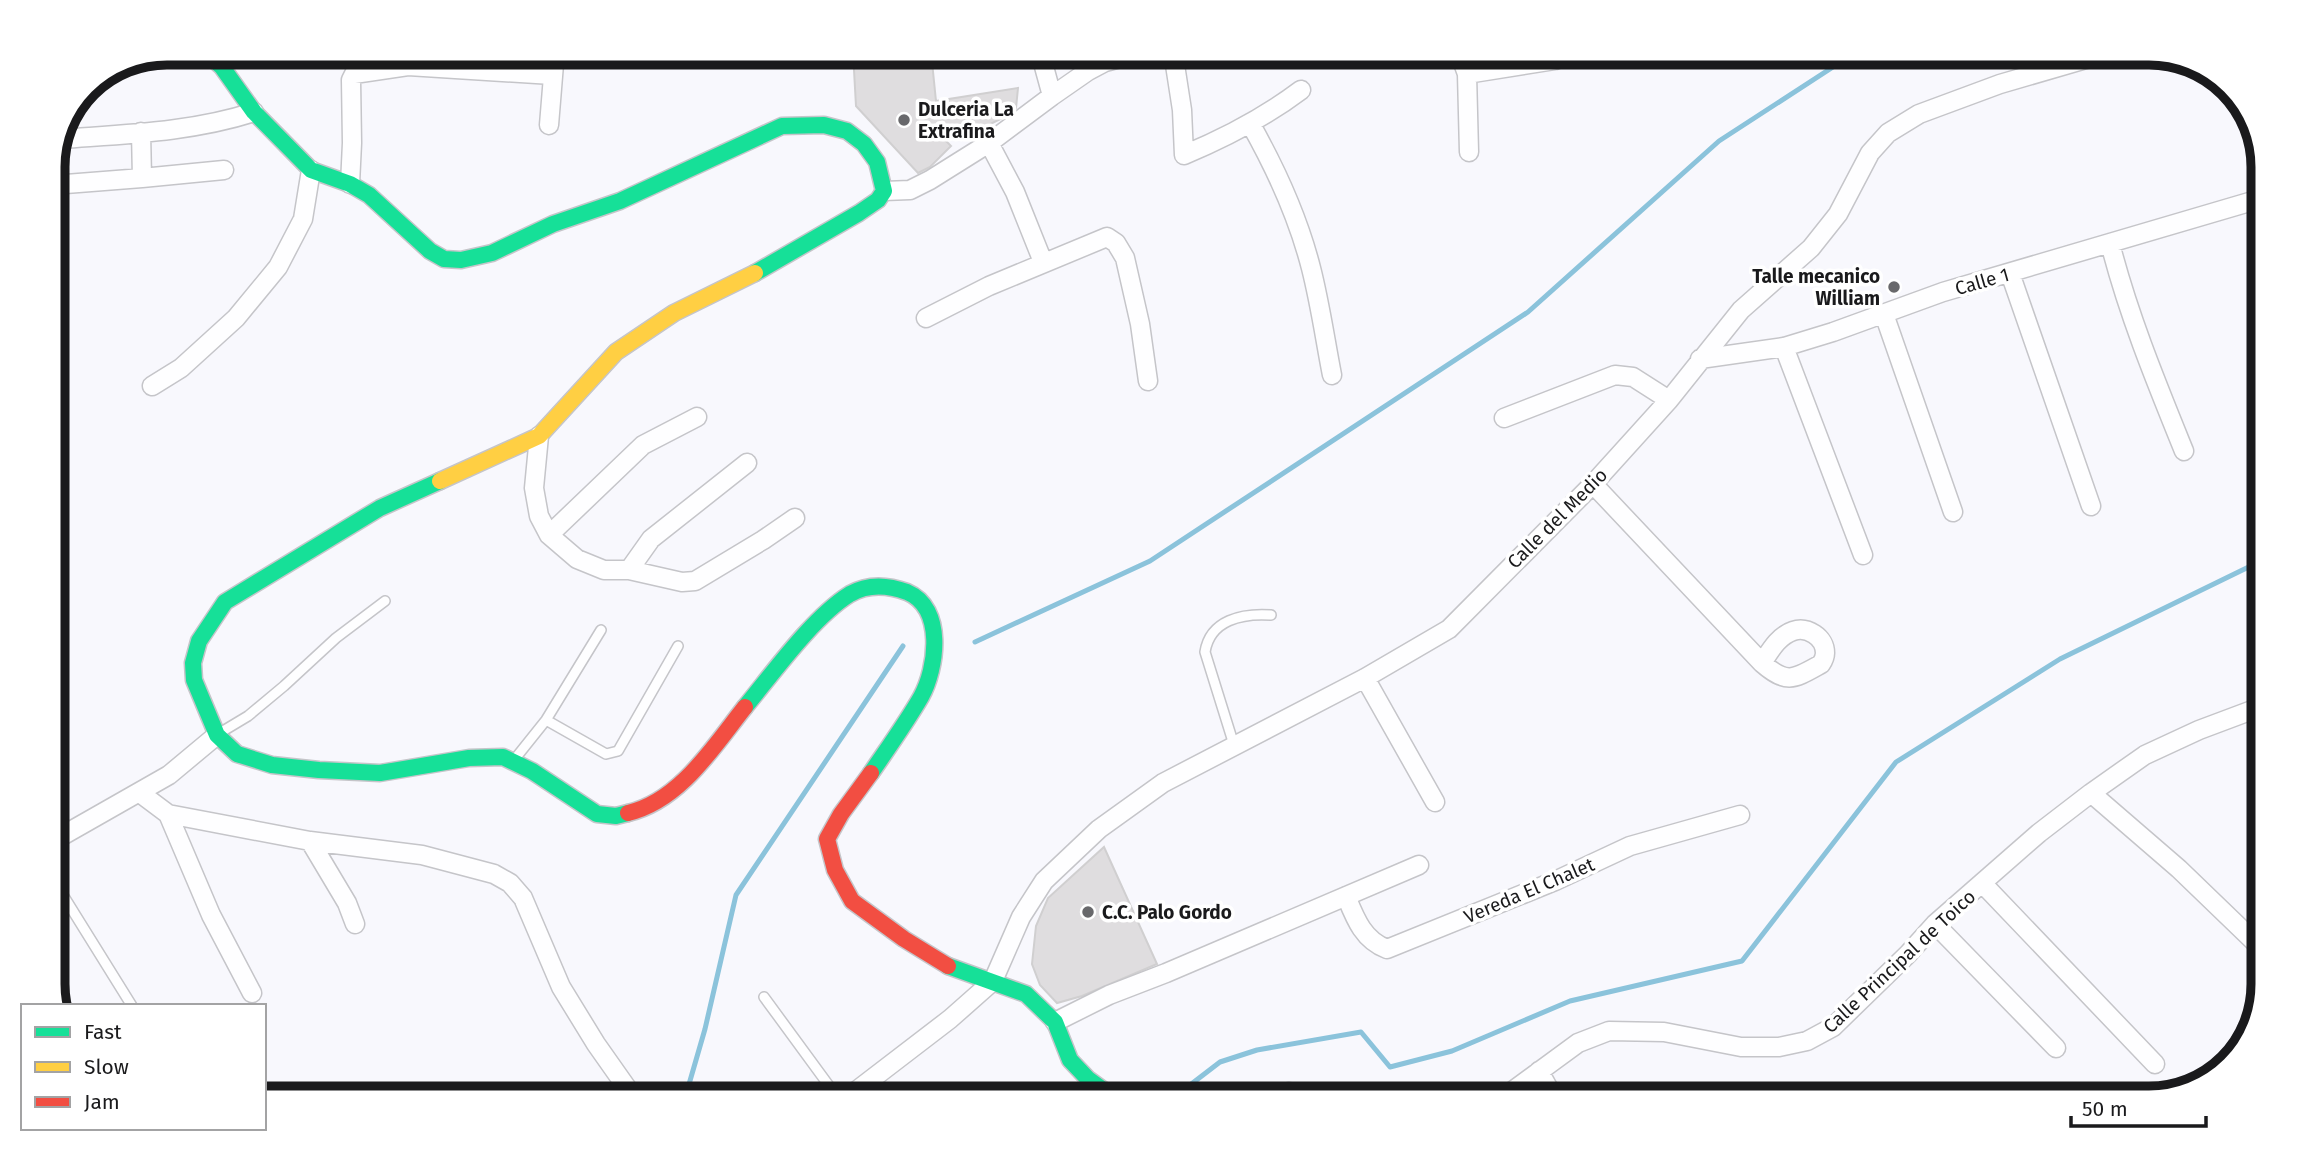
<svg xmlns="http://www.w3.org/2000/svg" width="2316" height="1151" font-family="'Fira Sans',sans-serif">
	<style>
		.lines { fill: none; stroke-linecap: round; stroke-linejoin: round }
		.stream { stroke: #8bc3db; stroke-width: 5 }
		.building { fill: #dfdddf; stroke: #d0cfd0; stroke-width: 2 }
		.lane-casing { stroke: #c5c5c9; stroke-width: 12 }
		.street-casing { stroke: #c5c5c9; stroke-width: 21 }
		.fast-casing { stroke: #c5c5c9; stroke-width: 19 }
		.slow-casing { stroke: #c5c5c9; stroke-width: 19 }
		.jam-casing { stroke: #c5c5c9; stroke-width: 19 }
		.lane { stroke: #fefeff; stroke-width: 9 }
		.street { stroke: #fefeff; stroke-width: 18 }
		.fast { stroke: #16e098; stroke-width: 16 }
		.slow { stroke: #ffcf43; stroke-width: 16 }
		.jam { stroke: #f24e42; stroke-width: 16 }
		.poi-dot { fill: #68686b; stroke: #fff; stroke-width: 2.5 }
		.labels { text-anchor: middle; stroke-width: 7; stroke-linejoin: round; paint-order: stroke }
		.poi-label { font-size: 19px; font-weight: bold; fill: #1a1a1c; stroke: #fff; text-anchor: start }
		.street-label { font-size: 19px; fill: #1a1a1c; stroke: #fff }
		.rim { fill: none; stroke: #1a1a1c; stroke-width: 9 }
	</style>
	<rect width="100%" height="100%" fill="#f8f8fd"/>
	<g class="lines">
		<!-- stream -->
		<path class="stream" d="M975 642 1150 561 1528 312 1719 141 1856 52
			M1190 1085 1220 1062 1257 1050 1361 1032 1390 1067 1452 1051 1570 1001 1742 961 1896 762 2060 659 2263 560
			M685 1098 705 1029 736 895 903 646"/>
	</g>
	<!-- building -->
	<path class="building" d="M853 52H931L936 101 1018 88 1016 108 1005 117 984 127 944 139 951 146 930 167 918 173 856 106Z
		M1104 847 1157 964 1082 996 1057 1003 1040 985 1032 964 1036 926 1048 898Z"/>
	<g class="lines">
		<defs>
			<path id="lane" d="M546 720 606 754 618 751 678 646
				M218 734 248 716 284 686 336 638 385 601
				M1234 745 1205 652C1210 620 1242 613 1271 615
				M514 760 546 720 601 630
				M53 879 132 1006
				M764 997 838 1098"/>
			<path id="street" d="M1040 52 1052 96
				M1173 52 1182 110 1184 155C1225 138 1265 117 1301 90
				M1459 52 1467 74 1469 152
				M1467 74 1555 60 1574 52
				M1250 123C1276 169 1298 217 1311 268 1320 303 1325 339 1332 375
				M549 125 555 52
				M62 139C127 134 192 132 254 112
				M989 143 1015 192 1043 262
				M142 178 224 170
				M350 184 352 143 351 80 354 74 408 66 552 75
				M53 185 142 178 141 132
				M884 191 910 190 930 180 989 143 1052 96 1088 71 1105 62 1142 52
				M2110 243C2128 314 2156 382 2184 451
				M2010 273 2091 506
				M1884 314 1953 512
				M926 318 989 286 1107 237 1116 243 1125 258 1140 324 1148 381
				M1784 347 1863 555
				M1700 359 1784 347 1833 332 1943 292 2263 198
				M152 386 181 368 236 318 278 267 303 219 311 170
				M1504 418 1615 375 1633 377 1669 400
				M539 436 534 488 539 516 549 535 577 559 604 570H629L682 582 695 581 763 540 795 518
				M1593 484 1762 663C1787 685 1794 679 1821 664 1823 661 1825 657 1825 653 1825 637 1807 626 1793 631 1778 636 1770 651 1762 663
				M549 535 643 445 697 417
				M629 570 651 539 747 463
				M1365 678 1435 802
				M140 793 168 814 310 841 422 855 494 874 510 883 523 898 561 987 596 1044 627 1088
				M2091 793 2179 869 2263 950
				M168 814 211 915 252 993
				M53 841 169 775 217 735
				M310 841 347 903 355 924
				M1983 884 2155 1064
				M1346 896C1355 918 1363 940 1387 949L1555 881 1630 846 1740 815
				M1935 924 2056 1048
				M1055 1022 1109 995 1166 973 1419 865
				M1539 1071 1554 1098
				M847 1098 950 1019 993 981 1021 917 1044 881 1099 829 1163 783 1365 678 1449 629 1593 484 1669 400 1741 310 1811 248 1838 214 1870 153 1888 133 1919 114 2000 84 2110 52
				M1276 1098 1289 1092 1308 1098
				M1503 1098 1578 1043 1609 1031 1664 1032 1741 1047H1779L1807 1041 1833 1027 1908 954 1935 924 2039 833 2091 793 2145 755 2199 730 2263 706"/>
			<path id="fast" d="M205 52 222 67 254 112 311 170 350 184 369 195 430 251 444 259 461 260 492 253 553 224 620 201 782 126 824 125 847 131 864 144 877 162 884 191 878 200 859 213 755 273
				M440 481 380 508 225 602 199 641 193 663 194 680 217 735 237 754 272 765 319 770 380 773 469 758 503 757 532 771 597 814 616 816 628 813
				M745 707C773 673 813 617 850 594 869 583 888 585 907 592 945 608 937 668 921 697 906 723 888 748 871 773
				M948 966 1026 994 1055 1022 1070 1060 1088 1079 1110 1095 1132 1098"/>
			<path id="slow" d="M440 481 539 436 616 352 674 313 755 273"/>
			<path id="jam" d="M871 773 841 814 827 839 835 870 852 901 904 939 948 966
				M628 813C680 801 714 746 745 707"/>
		</defs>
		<!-- lane casing -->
		<use href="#lane" class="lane-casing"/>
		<!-- street casing -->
		<use href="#street" class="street-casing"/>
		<!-- fast casing -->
		<use href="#fast" class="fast-casing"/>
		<!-- slow casing -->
		<use href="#slow" class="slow-casing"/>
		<!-- jam casing -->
		<use href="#jam" class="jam-casing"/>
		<!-- lane -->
		<use href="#lane" class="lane"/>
		<!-- street -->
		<use href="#street" class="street"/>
		<!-- fast -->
		<use href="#fast" class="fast"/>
		<!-- slow -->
		<use href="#slow" class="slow"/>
		<!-- jam -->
		<use href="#jam" class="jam"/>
	</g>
	<!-- markers -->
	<g class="poi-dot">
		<circle cx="904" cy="120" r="7"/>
		<circle cx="1894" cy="287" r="7"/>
		<circle cx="1088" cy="912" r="7"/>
	</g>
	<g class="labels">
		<!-- poi labels -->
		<g class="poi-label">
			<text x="918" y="116">Dulceria La<tspan x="918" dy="22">Extrafina</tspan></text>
			<text x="1880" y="283" text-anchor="end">Talle mecanico<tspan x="1880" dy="22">William</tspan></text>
			<text x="1102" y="919">C.C. Palo Gordo</text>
		</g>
		<!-- street labels -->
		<g class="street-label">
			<text transform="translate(1982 281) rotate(-16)" y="7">Calle 1</text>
			<text transform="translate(1557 518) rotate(-45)" y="7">Calle del Medio</text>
			<text transform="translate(1529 890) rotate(-23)" y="7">Vereda El Chalet</text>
			<text transform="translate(1899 961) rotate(-43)" y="7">Calle Principal de Toico</text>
		</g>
	</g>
	<!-- crop -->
	<path d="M0 0H2316V1151H0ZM167 65H2149A102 102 0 0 1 2251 167V984A102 102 0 0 1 2149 1086H167A102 102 0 0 1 65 984V167A102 102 0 0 1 167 65Z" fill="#fff" fill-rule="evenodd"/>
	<path class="rim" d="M167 65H2149A102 102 0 0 1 2251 167V984A102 102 0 0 1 2149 1086H167A102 102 0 0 1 65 984V167A102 102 0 0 1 167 65Z"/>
	<!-- legend -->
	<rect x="21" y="1004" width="245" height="126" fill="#ffffff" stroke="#a3a3a4" stroke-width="2"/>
	<rect x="35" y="1027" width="35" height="10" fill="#16e098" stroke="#a3a3a4" stroke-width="2"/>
	<text x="84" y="1039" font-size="21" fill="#1a1a1c">Fast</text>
	<rect x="35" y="1062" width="35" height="10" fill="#ffcf43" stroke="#a3a3a4" stroke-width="2"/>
	<text x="84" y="1074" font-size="21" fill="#1a1a1c">Slow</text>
	<rect x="35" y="1097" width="35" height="10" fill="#f24e42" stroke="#a3a3a4" stroke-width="2"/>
	<text x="84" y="1109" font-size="21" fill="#1a1a1c">Jam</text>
	<!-- scale -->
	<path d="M2071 1116v10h135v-10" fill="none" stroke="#1a1a1c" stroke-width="3.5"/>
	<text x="2082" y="1116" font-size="21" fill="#1a1a1c" stroke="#ffffff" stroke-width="5" paint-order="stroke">50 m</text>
</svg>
